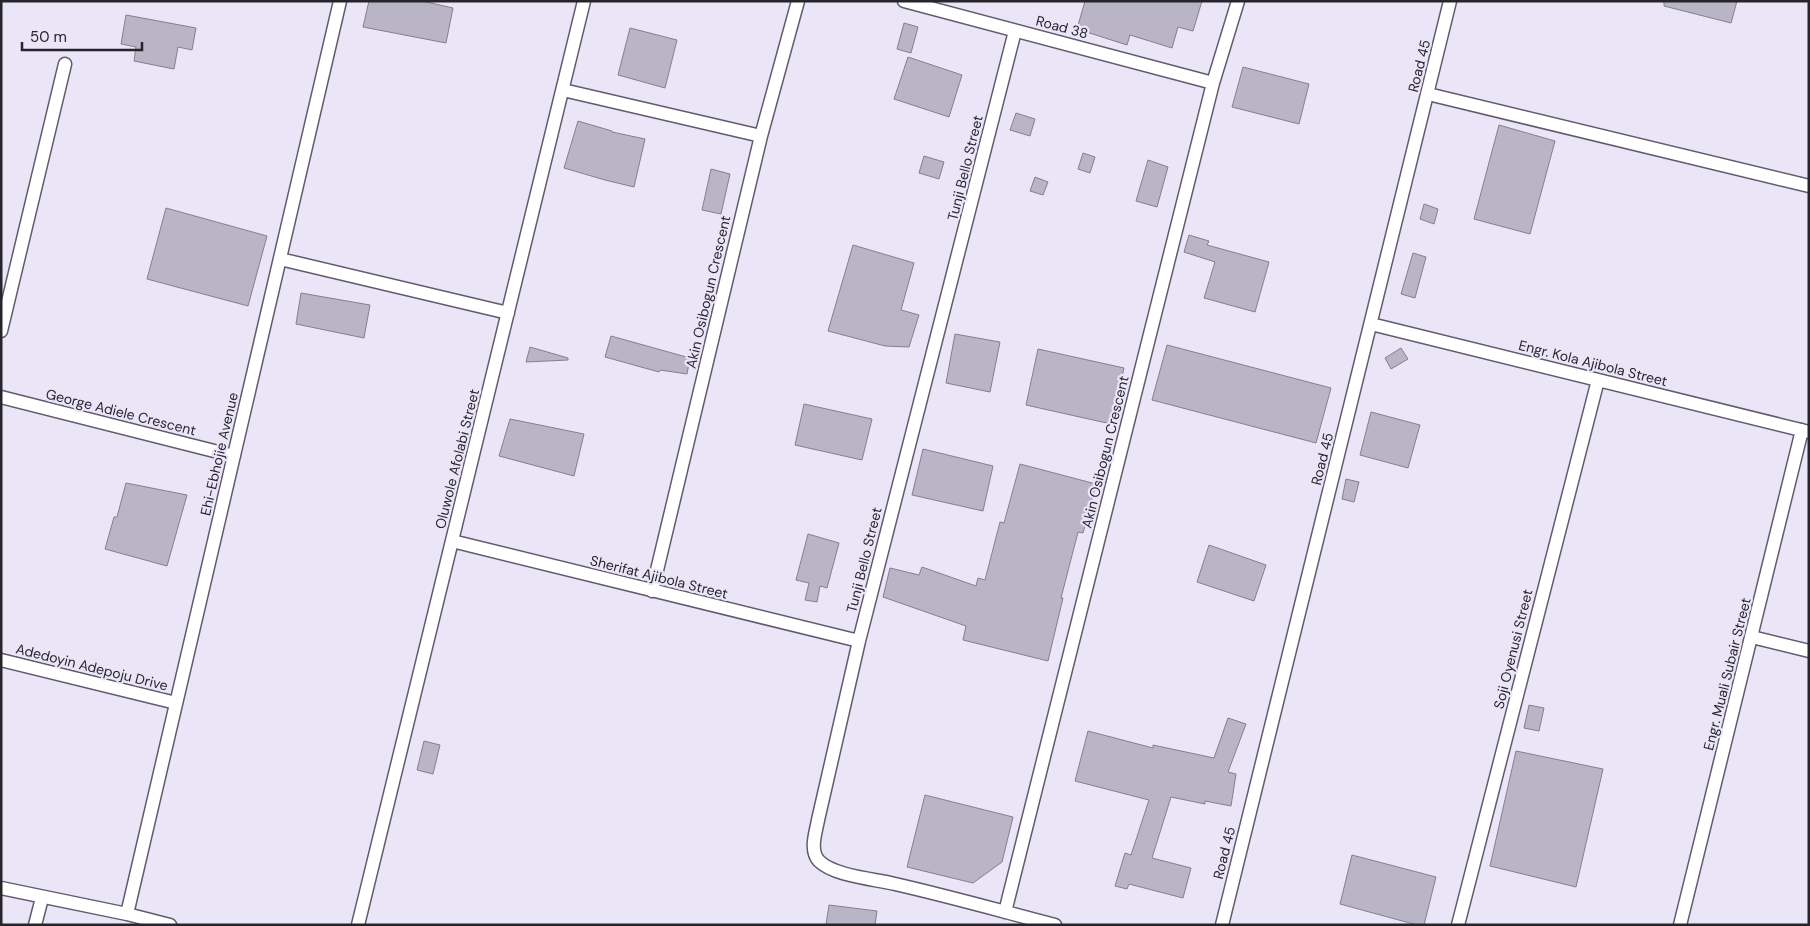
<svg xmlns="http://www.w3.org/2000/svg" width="1810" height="926" font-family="'DM Sans',sans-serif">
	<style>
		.building { fill: #b9b4c6; stroke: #847f90 }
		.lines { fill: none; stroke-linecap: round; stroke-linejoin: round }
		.minor-casing { stroke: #615b6c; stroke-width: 15 }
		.minor { stroke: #fff; stroke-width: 12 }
		.labels { text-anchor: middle; stroke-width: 4.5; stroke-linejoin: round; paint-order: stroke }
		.street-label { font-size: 14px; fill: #27252c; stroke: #ebe5f8 }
	</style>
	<rect width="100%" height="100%" fill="#ebe5f8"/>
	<!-- building -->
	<path class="building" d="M369 1H422L453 8 446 43 363 27Z
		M1085 1H1202L1193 31 1178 27 1172 48 1130 35 1127 45 1077 29Z
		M1664 1H1737L1731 23 1664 6Z
		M126 15 196 28 192 50 178 47 174 69 134 61 136 47 121 44Z
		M904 23 918 27 911 53 897 49Z
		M630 28 677 40 665 88 618 75Z
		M908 57 962 75 949 117 894 99Z
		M1243 67 1309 84 1299 124 1232 107Z
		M1016 113 1035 119 1030 136 1010 130Z
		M578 121 612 131V132L645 139 634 187 605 180 564 168Z
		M1499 125 1555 141 1530 234 1474 219Z
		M1083 153 1095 157 1090 173 1078 169Z
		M924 156 944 162 939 179 919 173Z
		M1148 160 1168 167 1157 207 1136 201Z
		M711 169 730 174 721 214 702 210Z
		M1035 177 1048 182 1043 195 1030 191Z
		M1424 204 1438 209 1434 224 1420 219Z
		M166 208 267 236 248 306 147 279Z
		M1189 235 1209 241 1207 245 1269 262 1255 312 1204 298 1215 262 1184 252Z
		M853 245 914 263 901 310 919 315 909 347 885 346 828 331Z
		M1413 253 1426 257 1415 298 1401 294Z
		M301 293 370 305 364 338 296 324Z
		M955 334 1000 342 990 392 946 383Z
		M611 336 690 358 687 374 660 370 659 372 605 357Z
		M1167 345 1331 388 1316 443 1152 400Z
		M530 347 568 358V360L526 362Z
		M1401 348 1408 359 1391 369 1385 358Z
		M1038 349 1124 368 1111 424 1026 405Z
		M804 404 872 419 862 460 795 445Z
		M1371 412 1420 425 1408 468 1360 455Z
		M510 419 584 434 574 476 499 456Z
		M923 449 993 466 983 511 912 495Z
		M1020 464 1096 484 1083 533 1078 532 1061 598H1063L1048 661 963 640 966 626 883 597 890 568 919 575 922 567 976 586 978 578 985 580 1000 522 1004 523Z
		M1346 479 1359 482 1354 502 1342 499Z
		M126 483 187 495 167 566 105 549 114 517H117Z
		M808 534 839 543 827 588 820 586 817 602 805 600 809 583 796 580Z
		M1209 545 1266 565 1254 601 1197 582Z
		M1529 705 1544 708 1539 731 1524 728Z
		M1228 718 1246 724 1228 772 1236 774 1231 806 1205 801V804L1171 797 1152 858 1191 868 1183 898 1129 884 1127 889 1115 886 1125 853 1131 855 1149 800 1075 781 1088 731 1153 748V745L1214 758Z
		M424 741 440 745 433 774 417 770Z
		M1516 751 1603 769 1576 887 1490 866Z
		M925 795 1013 817 1002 862 973 883 907 867Z
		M1352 855 1436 877 1424 925H1417L1340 904Z
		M829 905 877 911 875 925H826Z"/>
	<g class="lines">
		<defs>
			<path id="minor" d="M904 1 1213 83
				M1015 31 859 641 818 820C816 832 809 850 819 861 834 876 874 879 895 884 948 896 1001 911 1055 925
				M563 90 761 136
				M1428 94 1809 186
				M280 259 508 313
				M1371 324 1809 432
				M1 331 65 64
				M1 397 234 456
				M452 541 859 641
				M652 591 761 136 798 1
				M1752 637 1809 651
				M1 660 176 703
				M1 888 127 914 170 925
				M1005 912 1213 83 1238 1
				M127 914 340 1
				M35 925 42 898
				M358 925 584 1
				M1222 925 1450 1
				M1458 925 1598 380
				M1680 925 1802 430"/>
		</defs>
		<!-- minor casing -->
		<use href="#minor" class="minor-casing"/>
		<!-- minor -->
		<use href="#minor" class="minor"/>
	</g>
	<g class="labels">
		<!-- street labels -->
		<g class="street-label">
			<text transform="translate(1062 27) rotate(15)" y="5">Road 38</text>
			<text transform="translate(1419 66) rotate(-76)" y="5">Road 45</text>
			<text transform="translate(965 168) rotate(-76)" y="5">Tunji Bello Street</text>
			<text transform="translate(708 292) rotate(-77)" y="5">Akin Osibogun Crescent</text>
			<text transform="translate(1593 363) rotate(14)" y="5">Engr. Kola Ajibola Street</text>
			<text transform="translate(121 412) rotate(14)" y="5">George Adiele Crescent</text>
			<text transform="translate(1105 452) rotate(-76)" y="5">Akin Osibogun Crescent</text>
			<text transform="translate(219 454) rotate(-77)" y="5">Ehi-Ebhojie Avenue</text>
			<text transform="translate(457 459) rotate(-76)" y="5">Oluwole Afolabi Street</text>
			<text transform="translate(1322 459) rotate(-76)" y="5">Road 45</text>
			<text transform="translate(864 560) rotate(-76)" y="5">Tunji Bello Street</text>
			<text transform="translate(659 577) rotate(14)" y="5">Sherifat Ajibola Street</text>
			<text transform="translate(1513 649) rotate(-76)" y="5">Soji Oyenusi Street</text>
			<text transform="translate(92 667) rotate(14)" y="5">Adedoyin Adepoju Drive</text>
			<text transform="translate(1727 674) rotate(-76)" y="5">Engr. Muali Subair Street</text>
			<text transform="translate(1224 853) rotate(-76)" y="5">Road 45</text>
		</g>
	</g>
	<!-- border -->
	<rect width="1810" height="926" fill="none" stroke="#27252c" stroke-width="5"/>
	<!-- scale -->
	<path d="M22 42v8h120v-8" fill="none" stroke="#27252c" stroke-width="2.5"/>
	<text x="30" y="42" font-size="15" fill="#27252c" stroke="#ebe5f8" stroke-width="4" paint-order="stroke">50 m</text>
</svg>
